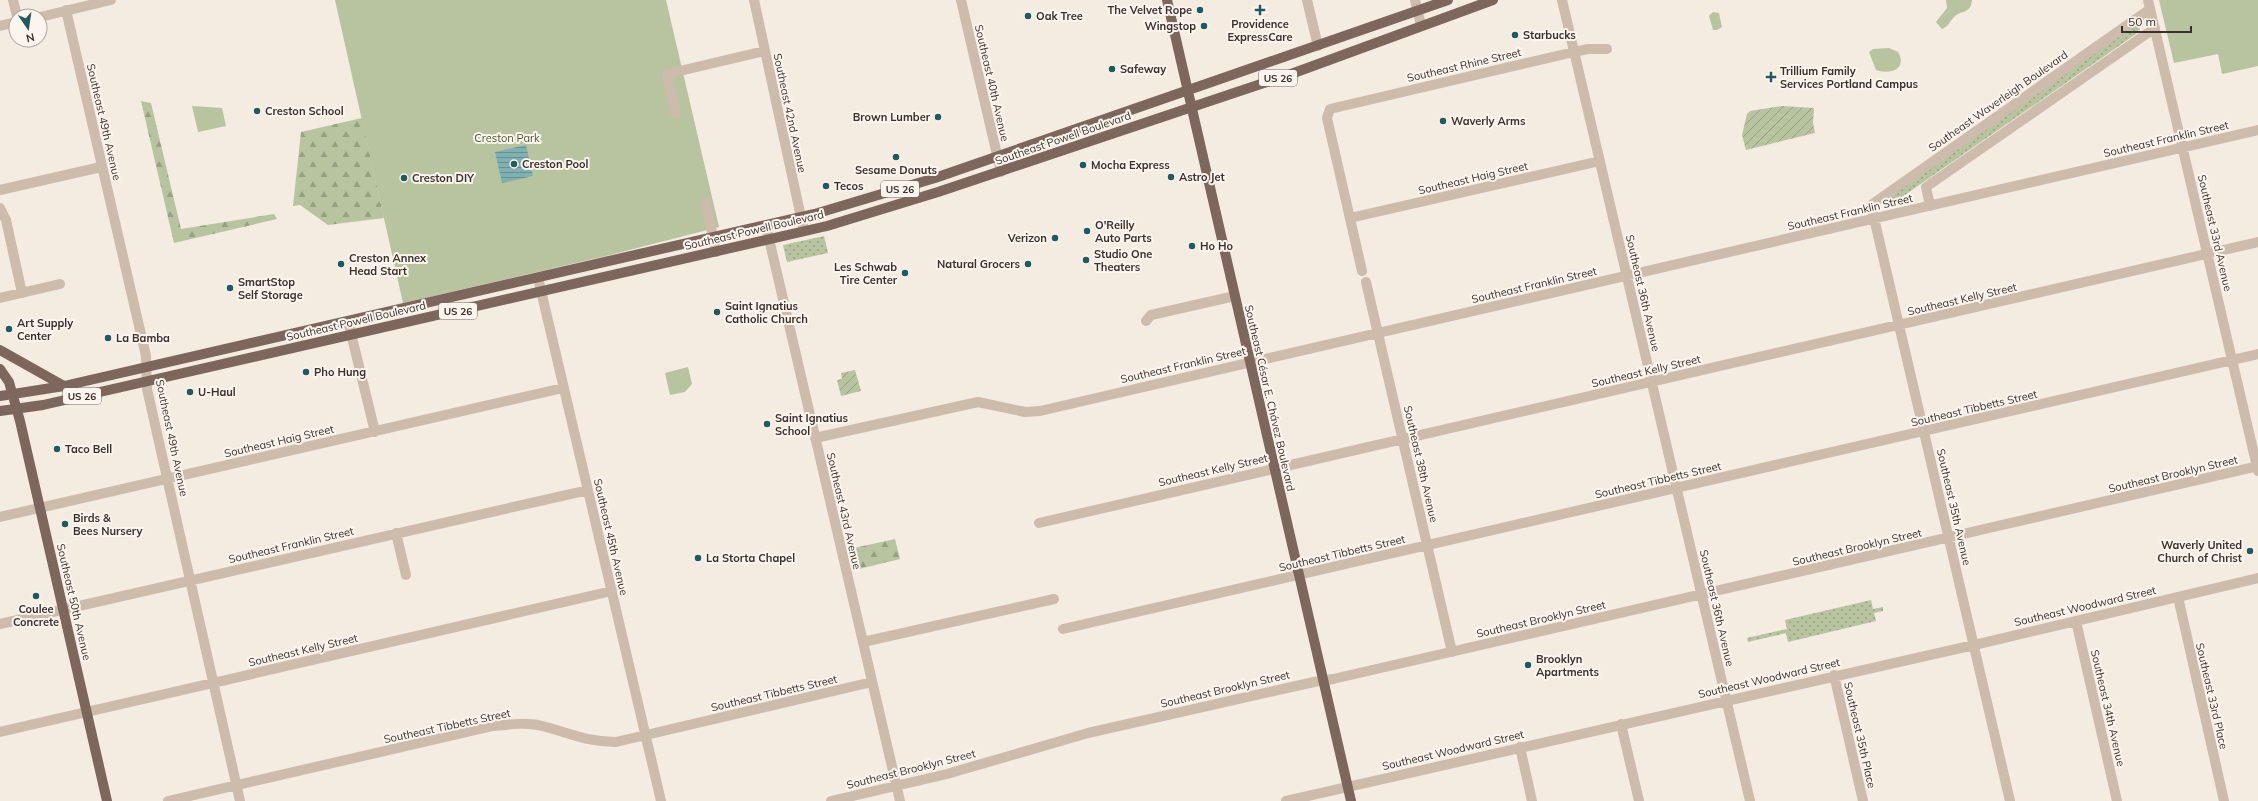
<svg xmlns="http://www.w3.org/2000/svg" width="2258" height="801" font-family="Mulish,sans-serif">
	<style>
		.grass { fill: url(#grass-dots) }
		.forest { fill: url(#forest-firs) }
		.park { fill: #b8c4a0 }
		.garden { fill: url(#garden-furrows) }
		.water { fill: url(#water-rules) }
		.lines { fill: none; stroke-linecap: round; stroke-linejoin: round }
		.minor { stroke: #cdbbac; stroke-width: 10 }
		.major { stroke: #7d675c; stroke-width: 10 }
		.poi-dot { fill: #1f5a5e; stroke: #fbf5ee; stroke-width: 1.5 }
		.labels { text-anchor: middle; stroke-width: 4; stroke-linejoin: round; paint-order: stroke }
		.shield { fill: #fbf5ee; stroke: #756b66; stroke-width: 1 }
		.shield-label { font-size: 10px; font-weight: bold; fill: #3b302b }
		.poi-label { font-size: 11px; font-weight: bold; fill: #3b302b; stroke: #fbf5ee; text-anchor: start }
		.street-label { font-size: 11px; fill: #3b302b; stroke: #fbf5ee }
		.park-label { font-size: 11px; fill: #4a5a2e; stroke: #fbf5ee }
	</style>
	<defs>
		<pattern id="grass-dots" width="8" height="8" patternUnits="userSpaceOnUse"><rect width="8" height="8" fill="#b8c4a0"/><path d="M2 2h.1M6 6h.1" fill="none" stroke="#97a083" stroke-width="1.8" stroke-linecap="round"/></pattern>
		<pattern id="forest-firs" width="22" height="20" patternUnits="userSpaceOnUse"><rect width="22" height="20" fill="#b8c4a0"/><path d="M5 1l3.5 6h-7zM16 11l3.5 6h-7z" fill="#97a083"/></pattern>
		<pattern id="garden-furrows" width="10" height="10" patternUnits="userSpaceOnUse"><rect width="10" height="10" fill="#b8c4a0"/><path d="M-1 1l2-2M0 10L10 0M9 11l2-2" fill="none" stroke="#97a083"/></pattern>
		<pattern id="water-rules" width="6" height="5" patternUnits="userSpaceOnUse"><rect width="6" height="5" fill="#7fb0b2"/><path d="M0 2.5h6" fill="none" stroke="#699091"/></pattern>
	</defs>
	<rect width="100%" height="100%" fill="#f4ebe1"/>
	<!-- grass -->
	<path class="grass" d="M2136 24 2140 29 2136 34 1899 199 1893 201 1890 197Z
		M824 236 828 253 787 262 783 245Z
		M1871 600 1873 609 1883 607V611L1874 613 1876 621 1788 642 1786 633 1748 642 1747 638 1787 629 1785 620Z"/>
	<!-- forest -->
	<path class="forest" d="M141 101 151 103 181 229 274 214 277 219 174 243Z
		M362 118 384 218 328 225 300 205 293 206 301 132Z
		M895 539 900 559 859 569 854 548Z"/>
	<!-- park -->
	<path class="park" d="M335 0H666L719 227 610 255 403 303Z
		M1946 0H1972C1971 14 1961 10 1954 17 1950 21 1948 27 1942 29L1936 22 1947 8Z
		M2159 0H2258V66L2222 74 2218 54 2174 63Z
		M1713 12 1719 13 1722 27 1717 30H1713L1709 16Z
		M1889 48 1898 52C1908 69 1890 75 1876 70L1869 52 1873 49Z
		M192 106 222 108 226 126 198 132Z
		M688 367 692 384 685 392 670 395 665 373Z"/>
	<!-- garden -->
	<path class="garden" d="M1782 106 1814 108 1813 123 1815 133 1746 150 1742 135 1747 114 1750 111Z
		M855 370 861 391 841 396 837 380 842 379 841 373Z"/>
	<!-- water -->
	<path class="water" d="M526 145 533 176 502 183 495 152Z"/>
	<g class="lines">
		<!-- minor -->
		<path class="minor" d="M13 0 17 16
			M754 0 804 231
			M961 0 1001 172
			M1307 0 1318 46
			M1415 0 1421 25
			M1562 0 1750 801
			M2148 0 2258 471
			M66 10 146 356 147 389 240 801
			M40 17 111 0
			M0 26 16 22
			M676 114 667 74 764 51
			M0 190 101 167
			M706 204 716 252
			M1930 206 1926 187 2155 28
			M0 208 6 220 22 293
			M1350 218 1600 161
			M766 226 900 801
			M1362 271 1327 118 1330 109 1574 52 1588 49H1607
			M538 278 661 801
			M1366 282 1452 652
			M0 298 60 284
			M348 321 375 432
			M1146 321 1151 315 1235 296
			M815 438 978 402 1025 412 1040 411 2258 130
			M0 517 563 388
			M1039 523 2258 242
			M396 533 406 575
			M2178 597 2224 801
			M2076 621 2117 801
			M0 624 588 490
			M1063 629 2258 354
			M863 642 1054 599
			M1834 675 1863 801
			M1621 724 1639 801
			M0 732 612 591
			M1520 747 1532 801
			M168 801 493 726C511 724 529 722 546 727 572 734 588 742 616 742L872 682
			M831 801 947 774 1088 733 1314 682 1333 679 2258 466
			M1286 801 1974 645 2258 578
			M2010 801 1871 205 2150 9"/>
		<!-- major -->
		<path class="major" d="M1167 0 1351 801
			M0 350 64 386
			M0 369 9 382 20 421 107 801
			M0 396 64 386 818 213 935 178 1448 0
			M0 411 43 405 827 226 938 192 1291 74 1493 0"/>
	</g>
	<!-- markers -->
	<g class="poi-dot">
		<circle cx="1200" cy="10" r="4"/>
		<path d="M1258 4h4v4h4v4h-4v4h-4v-4h-4v-4h4z"/>
		<circle cx="1028" cy="16" r="4"/>
		<circle cx="1204" cy="26" r="4"/>
		<circle cx="1515" cy="35" r="4"/>
		<circle cx="1112" cy="69" r="4"/>
		<path d="M1769 71h4v4h4v4h-4v4h-4v-4h-4v-4h4z"/>
		<circle cx="257" cy="111" r="4"/>
		<circle cx="938" cy="117" r="4"/>
		<circle cx="1443" cy="121" r="4"/>
		<circle cx="896" cy="157" r="4"/>
		<circle cx="514" cy="164" r="4"/>
		<circle cx="1083" cy="165" r="4"/>
		<circle cx="1171" cy="177" r="4"/>
		<circle cx="404" cy="178" r="4"/>
		<circle cx="826" cy="186" r="4"/>
		<circle cx="1087" cy="231" r="4"/>
		<circle cx="1055" cy="238" r="4"/>
		<circle cx="1192" cy="246" r="4"/>
		<circle cx="1086" cy="260" r="4"/>
		<circle cx="341" cy="264" r="4"/>
		<circle cx="1028" cy="264" r="4"/>
		<circle cx="905" cy="273" r="4"/>
		<circle cx="230" cy="288" r="4"/>
		<circle cx="717" cy="312" r="4"/>
		<circle cx="9" cy="329" r="4"/>
		<circle cx="108" cy="338" r="4"/>
		<circle cx="306" cy="372" r="4"/>
		<circle cx="190" cy="392" r="4"/>
		<circle cx="767" cy="424" r="4"/>
		<circle cx="57" cy="449" r="4"/>
		<circle cx="65" cy="524" r="4"/>
		<circle cx="2250" cy="551" r="4"/>
		<circle cx="698" cy="558" r="4"/>
		<circle cx="36" cy="596" r="4"/>
		<circle cx="1528" cy="665" r="4"/>
	</g>
	<g class="labels">
		<!-- shield labels -->
		<g class="shield">
			<rect x="1259" y="70" width="38" height="16" rx="3"/>
			<rect x="881" y="181" width="38" height="16" rx="3"/>
			<rect x="439" y="303" width="38" height="16" rx="3"/>
			<rect x="63" y="388" width="38" height="16" rx="3"/>
		</g>
		<g class="shield-label">
			<text x="1278" y="82">US 26</text>
			<text x="900" y="193">US 26</text>
			<text x="458" y="315">US 26</text>
			<text x="82" y="400">US 26</text>
		</g>
		<!-- poi labels -->
		<g class="poi-label">
			<text x="1192" y="14" text-anchor="end">The Velvet Rope</text>
			<text x="1036" y="20">Oak Tree</text>
			<text x="1260" y="28" text-anchor="middle">Providence<tspan x="1260" dy="13">ExpressCare</tspan></text>
			<text x="1196" y="30" text-anchor="end">Wingstop</text>
			<text x="1523" y="39">Starbucks</text>
			<text x="1120" y="73">Safeway</text>
			<text x="1780" y="75">Trillium Family<tspan x="1780" dy="13">Services Portland Campus</tspan></text>
			<text x="265" y="115">Creston School</text>
			<text x="930" y="121" text-anchor="end">Brown Lumber</text>
			<text x="1451" y="125">Waverly Arms</text>
			<text x="522" y="168">Creston Pool</text>
			<text x="1091" y="169">Mocha Express</text>
			<text x="896" y="174" text-anchor="middle">Sesame Donuts</text>
			<text x="1179" y="181">Astro Jet</text>
			<text x="412" y="182">Creston DIY</text>
			<text x="834" y="190">Tecos</text>
			<text x="1095" y="229">O'Reilly<tspan x="1095" dy="13">Auto Parts</tspan></text>
			<text x="1047" y="242" text-anchor="end">Verizon</text>
			<text x="1200" y="250">Ho Ho</text>
			<text x="1094" y="258">Studio One<tspan x="1094" dy="13">Theaters</tspan></text>
			<text x="349" y="262">Creston Annex<tspan x="349" dy="13">Head Start</tspan></text>
			<text x="1020" y="268" text-anchor="end">Natural Grocers</text>
			<text x="897" y="271" text-anchor="end">Les Schwab<tspan x="897" dy="13">Tire Center</tspan></text>
			<text x="238" y="286">SmartStop<tspan x="238" dy="13">Self Storage</tspan></text>
			<text x="725" y="310">Saint Ignatius<tspan x="725" dy="13">Catholic Church</tspan></text>
			<text x="17" y="327">Art Supply<tspan x="17" dy="13">Center</tspan></text>
			<text x="116" y="342">La Bamba</text>
			<text x="314" y="376">Pho Hung</text>
			<text x="198" y="396">U-Haul</text>
			<text x="775" y="422">Saint Ignatius<tspan x="775" dy="13">School</tspan></text>
			<text x="65" y="453">Taco Bell</text>
			<text x="73" y="522">Birds &amp;<tspan x="73" dy="13">Bees Nursery</tspan></text>
			<text x="2242" y="549" text-anchor="end">Waverly United<tspan x="2242" dy="13">Church of Christ</tspan></text>
			<text x="706" y="562">La Storta Chapel</text>
			<text x="36" y="613" text-anchor="middle">Coulee<tspan x="36" dy="13">Concrete</tspan></text>
			<text x="1536" y="663">Brooklyn<tspan x="1536" dy="13">Apartments</tspan></text>
		</g>
		<!-- street labels -->
		<g class="street-label">
			<text transform="translate(1464 65) rotate(-13)" y="4">Southeast Rhine Street</text>
			<text transform="translate(992 83) rotate(77)" y="4">Southeast 40th Avenue</text>
			<text transform="translate(1998 101) rotate(-35)" y="4">Southeast Waverleigh Boulevard</text>
			<text transform="translate(790 113) rotate(78)" y="4">Southeast 42nd Avenue</text>
			<text transform="translate(104 122) rotate(77)" y="4">Southeast 49th Avenue</text>
			<text transform="translate(1063 138) rotate(-19)" y="4">Southeast Powell Boulevard</text>
			<text transform="translate(2166 139) rotate(-13)" y="4">Southeast Franklin Street</text>
			<text transform="translate(1473 178) rotate(-13)" y="4">Southeast Haig Street</text>
			<text transform="translate(1850 212) rotate(-13)" y="4">Southeast Franklin Street</text>
			<text transform="translate(754 230) rotate(-13)" y="4">Southeast Powell Boulevard</text>
			<text transform="translate(2215 233) rotate(77)" y="4">Southeast 33rd Avenue</text>
			<text transform="translate(1534 285) rotate(-13)" y="4">Southeast Franklin Street</text>
			<text transform="translate(1643 293) rotate(77)" y="4">Southeast 36th Avenue</text>
			<text transform="translate(1962 299) rotate(-13)" y="4">Southeast Kelly Street</text>
			<text transform="translate(356 321) rotate(-13)" y="4">Southeast Powell Boulevard</text>
			<text transform="translate(1183 365) rotate(-13)" y="4">Southeast Franklin Street</text>
			<text transform="translate(1646 371) rotate(-13)" y="4">Southeast Kelly Street</text>
			<text transform="translate(1270 398) rotate(77)" y="4">Southeast César E. Chávez Boulevard</text>
			<text transform="translate(1974 408) rotate(-13)" y="4">Southeast Tibbetts Street</text>
			<text transform="translate(172 438) rotate(78)" y="4">Southeast 49th Avenue</text>
			<text transform="translate(279 441) rotate(-13)" y="4">Southeast Haig Street</text>
			<text transform="translate(1421 464) rotate(77)" y="4">Southeast 38th Avenue</text>
			<text transform="translate(1213 470) rotate(-13)" y="4">Southeast Kelly Street</text>
			<text transform="translate(2173 474) rotate(-13)" y="4">Southeast Brooklyn Street</text>
			<text transform="translate(1658 480) rotate(-13)" y="4">Southeast Tibbetts Street</text>
			<text transform="translate(1954 507) rotate(77)" y="4">Southeast 35th Avenue</text>
			<text transform="translate(844 511) rotate(77)" y="4">Southeast 43rd Avenue</text>
			<text transform="translate(611 537) rotate(77)" y="4">Southeast 45th Avenue</text>
			<text transform="translate(291 545) rotate(-13)" y="4">Southeast Franklin Street</text>
			<text transform="translate(1857 547) rotate(-13)" y="4">Southeast Brooklyn Street</text>
			<text transform="translate(1342 553) rotate(-13)" y="4">Southeast Tibbetts Street</text>
			<text transform="translate(74 602) rotate(77)" y="4">Southeast 50th Avenue</text>
			<text transform="translate(2085 606) rotate(-13)" y="4">Southeast Woodward Street</text>
			<text transform="translate(1717 608) rotate(77)" y="4">Southeast 36th Avenue</text>
			<text transform="translate(1541 619) rotate(-13)" y="4">Southeast Brooklyn Street</text>
			<text transform="translate(303 650) rotate(-13)" y="4">Southeast Kelly Street</text>
			<text transform="translate(1769 678) rotate(-13)" y="4">Southeast Woodward Street</text>
			<text transform="translate(1225 689) rotate(-13)" y="4">Southeast Brooklyn Street</text>
			<text transform="translate(774 693) rotate(-13)" y="4">Southeast Tibbetts Street</text>
			<text transform="translate(2212 696) rotate(77)" y="4">Southeast 33rd Place</text>
			<text transform="translate(2108 708) rotate(77)" y="4">Southeast 34th Avenue</text>
			<text transform="translate(447 726) rotate(-12)" y="4">Southeast Tibbetts Street</text>
			<text transform="translate(1860 735) rotate(77)" y="4">Southeast 35th Place</text>
			<text transform="translate(1453 750) rotate(-13)" y="4">Southeast Woodward Street</text>
			<text transform="translate(911 769) rotate(-14)" y="4">Southeast Brooklyn Street</text>
		</g>
		<!-- park labels -->
		<g class="park-label">
			<text x="507" y="142">Creston Park</text>
		</g>
	</g>
	<!-- north arrow -->
	<g transform="translate(28 28) rotate(167)"><circle r="19" fill="#fbf5ee" stroke="#aea6a0"/>
	<path d="M0-3L7 15L0 10L-7 15Z" fill="#1f5a5e"/>
	<text y="-6" font-size="11" font-weight="bold" text-anchor="middle" fill="#3b302b">N</text>
	</g>
	<!-- scale -->
	<path d="M2122 26v6h69v-6" fill="none" stroke="#3b302b" stroke-width="2"/>
	<text x="2128" y="26" font-size="12" fill="#3b302b" stroke="#fbf5ee" stroke-width="3" paint-order="stroke">50 m</text>
</svg>
